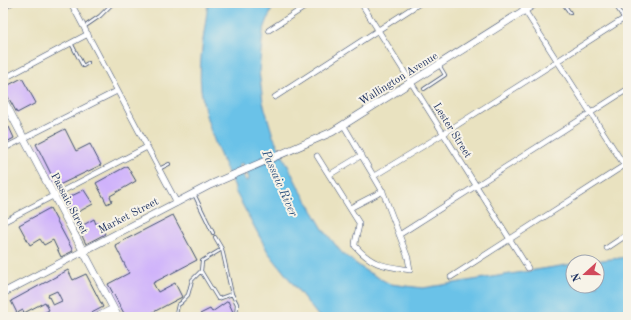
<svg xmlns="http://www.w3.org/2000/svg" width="631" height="320" font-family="'Old Standard TT',serif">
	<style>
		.water { fill: #6ac2e8; stroke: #4278a3; fill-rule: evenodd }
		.building { fill: #cfb2fb; fill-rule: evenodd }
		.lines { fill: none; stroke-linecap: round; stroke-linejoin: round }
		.lane-casing { stroke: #3a4a6d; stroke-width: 4 }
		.street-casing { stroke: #3a4a6d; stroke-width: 6 }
		.secondary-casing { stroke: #3a4a6d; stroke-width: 8 }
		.lane { stroke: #fff; stroke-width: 2.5 }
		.street { stroke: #fff; stroke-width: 5 }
		.secondary { stroke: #fff; stroke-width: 7 }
		.labels { text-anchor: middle; stroke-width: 4; stroke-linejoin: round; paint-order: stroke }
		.street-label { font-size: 11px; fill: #1b2f5e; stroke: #f7f3e8 }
		.water-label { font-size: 12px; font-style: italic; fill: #2f5480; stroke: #f7f3e8 }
	</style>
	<rect width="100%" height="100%" fill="#f7f3e8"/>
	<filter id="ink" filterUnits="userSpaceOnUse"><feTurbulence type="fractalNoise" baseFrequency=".025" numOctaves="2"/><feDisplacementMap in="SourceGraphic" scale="8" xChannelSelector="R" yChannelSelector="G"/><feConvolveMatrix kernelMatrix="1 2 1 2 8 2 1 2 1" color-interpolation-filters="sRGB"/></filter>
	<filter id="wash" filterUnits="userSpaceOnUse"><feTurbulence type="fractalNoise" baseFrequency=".012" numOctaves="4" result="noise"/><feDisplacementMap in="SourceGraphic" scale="16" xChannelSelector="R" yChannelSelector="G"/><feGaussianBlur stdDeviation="0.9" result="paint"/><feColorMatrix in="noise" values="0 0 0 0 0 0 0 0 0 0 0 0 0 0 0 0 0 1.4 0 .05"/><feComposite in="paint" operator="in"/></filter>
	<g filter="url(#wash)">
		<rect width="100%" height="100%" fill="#e9e2c0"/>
		<!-- water -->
		<path class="water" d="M208 3H274L263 32 259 71 263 102 273 136 298 186 323 229 342 253 366 271 390 284 423 288 573 264V286H597V262H585L628 257V317H319L268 252 235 191V187C220 156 205 124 201 89 198 61 205 31 208 3ZM266 150 269 151 276 165 274 169 271 167 265 153ZM240 163 243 164 249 178 248 181 245 180 239 166Z"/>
		<g id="blocks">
			<!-- building -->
			<path class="building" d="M22 78 36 103 17 113 3 88Z
				M9 127 14 138 3 144V130Z
				M65 129 76 151 90 144 101 165 57 186 36 144Z
				M127 166 136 181 110 196 112 201 107 204 96 183Z
				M84 190 93 204 71 216 63 200Z
				M50 208 73 251 61 257 53 240 44 245 40 239 30 245 19 225Z
				M173 215 197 260 153 283 158 292 175 283 182 297 144 317H126L108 284 129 273 115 245Z
				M94 219 96 224 99 223 105 234 86 244 78 228Z
				M68 270 73 280 86 274 103 307 84 317H36L49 310 45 302 24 313 23 310 17 313 11 301ZM57 291 62 301 53 305 48 295Z
				M228 301 233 312 232 317H202L200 314 210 309 212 312Z"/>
		</g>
	</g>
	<g filter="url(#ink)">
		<use href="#blocks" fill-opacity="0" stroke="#3a4a6d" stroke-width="1"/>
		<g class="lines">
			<defs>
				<path id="lane" d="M563 3 570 13
					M614 3 624 19
					M84 27 100 16 113 3
					M71 43 83 66 88 63
					M424 89 445 75 439 65
					M159 169 169 164
					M194 194 213 233
					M215 237 222 249 202 261 201 271 218 299 232 294 237 304 236 317
					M222 249 232 294
					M182 301 188 295 192 280 201 271
					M171 317 176 314 178 305 181 303
					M301 317H305"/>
				<path id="street" d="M71 3 177 203
					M361 3 528 268
					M520 3 628 171
					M3 8 11 3
					M269 30 311 3
					M3 79 88 34
					M275 97 420 3
					M3 149 117 91
					M317 156 359 223C359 231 355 237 355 246 373 266 384 266 410 270L408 258 383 192 344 126
					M329 175 362 155
					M374 176 443 134 628 16
					M350 208 383 191
					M3 222 147 147
					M399 235 628 89
					M607 248 628 234
					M451 277 628 163"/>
				<path id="secondary" d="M3 99 118 317
					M3 293 210 185 332 132 536 3
					M97 317 113 309"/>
			</defs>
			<!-- lane casing -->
			<use href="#lane" class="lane-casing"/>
			<!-- street casing -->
			<use href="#street" class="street-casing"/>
			<!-- secondary casing -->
			<use href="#secondary" class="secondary-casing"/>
			<!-- lane -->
			<use href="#lane" class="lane"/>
			<!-- street -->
			<use href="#street" class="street"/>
			<!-- secondary -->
			<use href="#secondary" class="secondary"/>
		</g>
	</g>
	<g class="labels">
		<!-- street labels -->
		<g class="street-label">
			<text transform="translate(398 78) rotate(-32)" y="4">Wallington Avenue</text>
			<text transform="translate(453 130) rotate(58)" y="4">Lester Street</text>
			<text transform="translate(70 203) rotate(62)" y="4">Passaic Street</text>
			<text transform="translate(128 215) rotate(-27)" y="4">Market Street</text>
		</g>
		<!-- water labels -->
		<g class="water-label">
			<text transform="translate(280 183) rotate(66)" y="4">Passaic River</text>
		</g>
	</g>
	<!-- margin -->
	<rect width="631" height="320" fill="none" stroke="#f7f3e8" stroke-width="16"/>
	<!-- north arrow -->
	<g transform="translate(585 274) rotate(249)"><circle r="19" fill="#f7f3e8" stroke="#9fa5b1"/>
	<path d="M0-3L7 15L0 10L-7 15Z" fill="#d1495b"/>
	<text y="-6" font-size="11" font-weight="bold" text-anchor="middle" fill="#1b2f5e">N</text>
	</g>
</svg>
